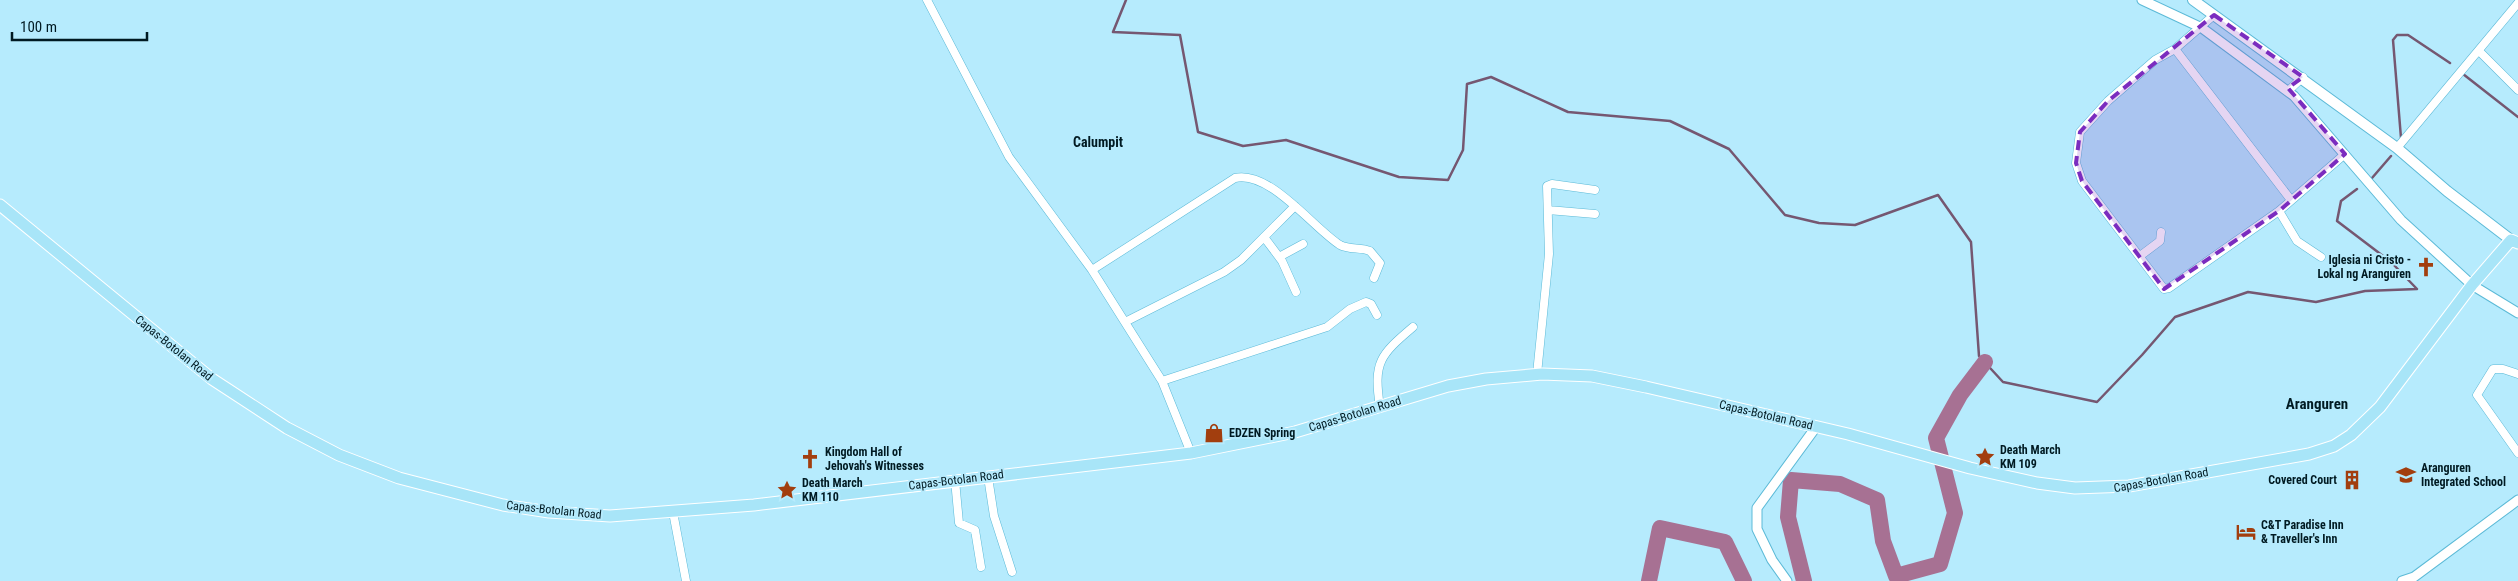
<svg xmlns="http://www.w3.org/2000/svg" width="2518" height="581" font-family="'Roboto Condensed',sans-serif">
	<style>
		.lines { fill: none; stroke-linecap: round; stroke-linejoin: round }
		.stream { stroke: #755771; stroke-width: 2.5 }
		.river { stroke: #a77193; stroke-width: 16 }
		.minor-casing { stroke: #5cbad7; stroke-width: 9 }
		.tertiary-casing { stroke: #5cbad7; stroke-width: 11 }
		.secondary-casing { stroke: #5cbad7; stroke-width: 12 }
		.primary-casing { stroke: #fff; stroke-width: 13 }
		.minor { stroke: #fff; stroke-width: 8 }
		.tertiary { stroke: #fff; stroke-width: 9 }
		.secondary { stroke: #fff; stroke-width: 10 }
		.primary { stroke: #a8e5f8; stroke-width: 11 }
		.marked { fill: #7b2cbf; fill-opacity: 0.2; stroke: #7b2cbf; stroke-width: 4; stroke-dasharray: 10 6; stroke-linejoin: round }
		.labels { text-anchor: middle; stroke-width: 4; stroke-linejoin: round; paint-order: stroke }
		.poi-label { font-size: 12px; font-weight: bold; fill: #001a22; stroke: #b6ebfd; text-anchor: start }
		.street-label { font-size: 12px; fill: #001a22; stroke: #b6ebfd }
		.neighbourhood-label { font-size: 14px; font-weight: bold; fill: #001a22; stroke: #b6ebfd }
		.quarter-label { font-size: 15px; font-weight: bold; fill: #001a22; stroke: #b6ebfd }
	</style>
	<rect width="100%" height="100%" fill="#b6ebfd"/>
	<g class="lines">
		<!-- stream -->
		<path class="stream" d="M1126 0 1113 32 1180 35 1198 132 1243 146 1286 140 1399 177 1448 180 1463 150 1467 84 1491 77 1568 112 1670 121 1729 149 1785 215 1819 223 1855 225 1938 195 1971 242 1979 356 2003 382 2097 402 2142 355 2175 317 2248 292 2316 302 2365 291 2417 289 2391 262 2337 221 2341 201 2357 189
			M2463 74 2518 117
			M2401 138 2393 40 2397 35H2408L2450 63
			M2372 178 2391 156"/>
		<!-- river -->
		<path class="river" d="M1649 581 1660 528 1725 542 1744 581
			M1804 581 1788 517 1791 480 1840 484 1877 500 1883 541 1896 576 1940 564 1955 513 1936 438 1960 395 1985 362"/>
		<defs>
			<path id="minor" d="M927 0 1009 157 1092 270 1162 381 1191 453
				M2214 15 2175 49 2155 60 2108 101 2080 132 2076 163 2082 181 2164 289 2169 288 2279 211 2345 154
				M2175 49 2291 200
				M2479 51 2518 90
				M2288 91 2303 77
				M2397 148 2518 3
				M1548 210 1595 214
				M2279 211 2297 241 2321 257
				M1264 237 1282 261 1296 292
				M2140 256 2160 241 2161 232
				M1279 257 1303 244
				M1092 270 1235 178C1270 170 1313 228 1340 245 1349 250 1361 247 1370 251L1380 263 1374 278
				M1125 322 1224 272 1241 260 1295 206
				M1537 374 1549 254 1547 186 1552 184 1595 190
				M2518 374 2503 369H2493L2477 395 2518 453
				M1162 381 1327 327 1350 309 1366 302 1371 304 1377 315
				M1380 407C1373 362 1380 355 1413 327
				M988 477 994 516 1012 572
				M955 480 959 523 975 530 981 567
				M673 512 686 581"/>
			<path id="tertiary" d="M2142 0 2202 28 2294 96 2401 220 2472 285 2518 313
				M1787 581 1772 560 1757 529V508L1816 427
				M2402 581 2414 577 2518 500"/>
			<path id="secondary" d="M2193 0 2397 148 2447 191 2511 240"/>
			<path id="primary" d="M0 205 212 379 287 428 339 455 399 478 503 505 549 512 610 516 754 505 1191 453 1295 432 1448 386 1486 379 1542 374 1592 376 1646 387 1848 434 1970 468 2037 483 2075 488 2129 486 2309 454 2334 446 2351 435 2380 407 2472 285 2511 240 2518 243"/>
		</defs>
		<!-- minor casing -->
		<use href="#minor" class="minor-casing"/>
		<!-- tertiary casing -->
		<use href="#tertiary" class="tertiary-casing"/>
		<!-- secondary casing -->
		<use href="#secondary" class="secondary-casing"/>
		<!-- primary casing -->
		<use href="#primary" class="primary-casing"/>
		<!-- minor -->
		<use href="#minor" class="minor"/>
		<!-- tertiary -->
		<use href="#tertiary" class="tertiary"/>
		<!-- secondary -->
		<use href="#secondary" class="secondary"/>
		<!-- primary -->
		<use href="#primary" class="primary"/>
	</g>
	<!-- marked area -->
	<path class="marked" d="M2214 15 2303 77 2288 88 2345 154 2279 211 2164 289 2082 181 2076 163 2080 132 2108 101Z"/>
	<!-- icons -->
	<defs>
		<symbol id="church-bare" viewBox="-9 -9 18 18"><path d="M-1.2-6h2.4v3.5h3.3v2.4h-3.3V6h-2.4V-.1h-3.3v-2.4h3.3Z" fill="#a23e0e" stroke="#b6ebfd" stroke-width="2.5" paint-order="stroke"/></symbol>
		<symbol id="shop-bare" viewBox="-9 -9 18 18"><path d="M-5-2.5h2.3a2.7 3.5 0 0 1 5.4 0H5L5.5 6h-11ZM-1.5-2.5h3a1.5 2.3 0 0 0-3 0Z" fill="#a23e0e" stroke="#b6ebfd" stroke-width="2.5" paint-order="stroke"/></symbol>
		<symbol id="sight-bare" viewBox="-9 -9 18 18"><path d="M0-6L1.8-2.2L6-1.7L2.9 1.2L3.7 5.4L0 3.3L-3.7 5.4L-2.9 1.2L-6-1.7L-1.8-2.2Z" fill="#a23e0e" stroke="#b6ebfd" stroke-width="2.5" paint-order="stroke"/></symbol>
		<symbol id="school-bare" viewBox="-9 -9 18 18"><path d="M0-5L7-2L0 1L-7-2ZM-4 1L0 2.5L4 1V4Q0 6-4 4Z" fill="#a23e0e" stroke="#b6ebfd" stroke-width="2.5" paint-order="stroke"/></symbol>
		<symbol id="building-bare" viewBox="-9 -9 18 18"><path d="M-4-6H4V6H1V3H-1V6H-4ZM-2.5-4.3h1.7v1.8h-1.7ZM.8-4.3h1.7v1.8H.8ZM-2.5-1h1.7V.8h-1.7ZM.8-1h1.7V.8H.8Z" fill="#a23e0e" stroke="#b6ebfd" stroke-width="2.5" paint-order="stroke"/></symbol>
		<symbol id="hotel-bare" viewBox="-9 -9 18 18"><path d="M-6-4.5h1.5V1H6V5H4.5V3h-9V5H-6ZM-4 0a1.8 1.8 0 1 1 3.6 0ZM.5 0V-2.5h3Q6-2.5 6 0Z" fill="#a23e0e" stroke="#b6ebfd" stroke-width="2.5" paint-order="stroke"/></symbol>
	</defs>
	<g fill-rule="evenodd">
		<use href="#church-bare" x="2412" y="253" width="28" height="28"/>
		<use href="#shop-bare" x="1200" y="419" width="28" height="28"/>
		<use href="#sight-bare" x="1971" y="443" width="28" height="28"/>
		<use href="#church-bare" x="796" y="445" width="28" height="28"/>
		<use href="#school-bare" x="2392" y="461" width="28" height="28"/>
		<use href="#building-bare" x="2338" y="466" width="28" height="28"/>
		<use href="#sight-bare" x="773" y="476" width="28" height="28"/>
		<use href="#hotel-bare" x="2232" y="518" width="28" height="28"/>
	</g>
	<g class="labels">
		<!-- poi labels -->
		<g class="poi-label">
			<text x="2411" y="264" text-anchor="end">Iglesia ni Cristo -<tspan x="2411" dy="14">Lokal ng Aranguren</tspan></text>
			<text x="1229" y="437">EDZEN Spring</text>
			<text x="2000" y="454">Death March<tspan x="2000" dy="14">KM 109</tspan></text>
			<text x="825" y="456">Kingdom Hall of<tspan x="825" dy="14">Jehovah's Witnesses</tspan></text>
			<text x="2421" y="472">Aranguren<tspan x="2421" dy="14">Integrated School</tspan></text>
			<text x="2337" y="484" text-anchor="end">Covered Court</text>
			<text x="802" y="487">Death March<tspan x="802" dy="14">KM 110</tspan></text>
			<text x="2261" y="529">C&amp;T Paradise Inn<tspan x="2261" dy="14">&amp; Traveller's Inn</tspan></text>
		</g>
		<!-- street labels -->
		<g class="street-label">
			<text transform="translate(174 348) rotate(39)" y="4">Capas-Botolan Road</text>
			<text transform="translate(1355 414) rotate(-17)" y="4">Capas-Botolan Road</text>
			<text transform="translate(1766 415) rotate(13)" y="4">Capas-Botolan Road</text>
			<text transform="translate(956 480) rotate(-7)" y="4">Capas-Botolan Road</text>
			<text transform="translate(2161 480) rotate(-10)" y="4">Capas-Botolan Road</text>
			<text transform="translate(554 510) rotate(6)" y="4">Capas-Botolan Road</text>
		</g>
		<!-- neighbourhood labels -->
		<g class="neighbourhood-label">
			<text x="1098" y="147">Calumpit</text>
		</g>
		<!-- quarter labels -->
		<g class="quarter-label">
			<text x="2317" y="409">Aranguren</text>
		</g>
	</g>
	<!-- scale -->
	<path d="M12 32v8h135v-8" fill="none" stroke="#001a22" stroke-width="2.5"/>
	<text x="20" y="32" font-size="15" fill="#001a22" stroke="#b6ebfd" stroke-width="4" paint-order="stroke">100 m</text>
</svg>
